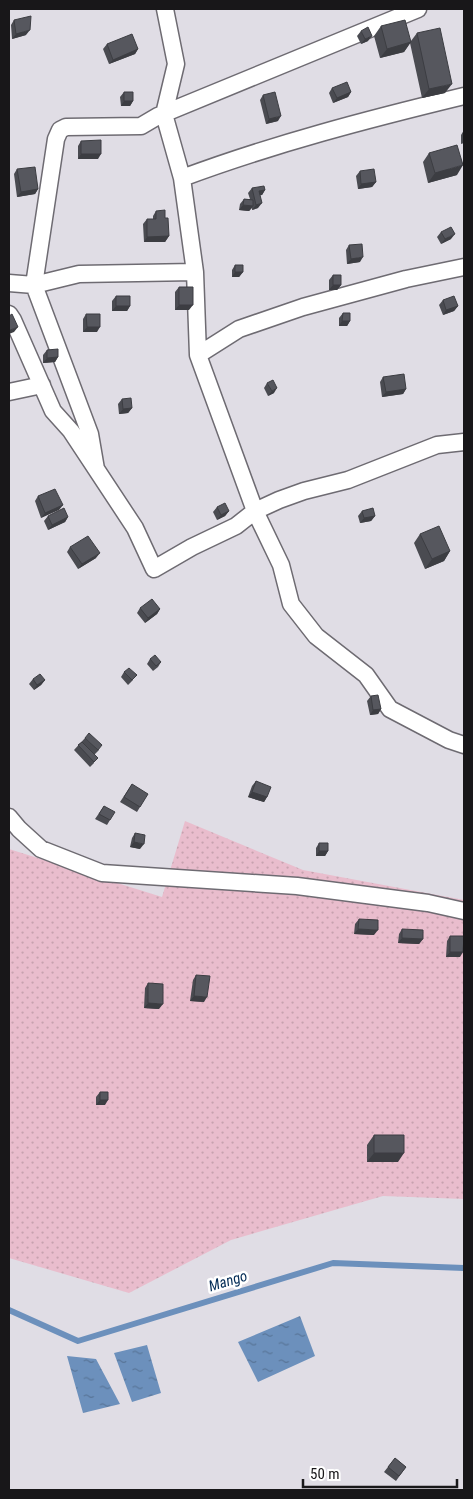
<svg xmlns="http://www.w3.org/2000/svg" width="473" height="1499" font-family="'Roboto Condensed',sans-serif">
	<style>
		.green { fill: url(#green-dots) }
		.water { fill: url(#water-ripples) }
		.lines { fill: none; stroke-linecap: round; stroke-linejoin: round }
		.stream { stroke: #6c90bc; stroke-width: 6 }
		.minor-casing { stroke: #6e6b72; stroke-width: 19 }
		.minor { stroke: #fff; stroke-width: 16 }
		.wall { fill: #4a4b51 }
		.shaded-wall { fill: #3c3d42 }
		.building { fill: #56575e; stroke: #3c3d42 }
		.labels { text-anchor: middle; stroke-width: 5; stroke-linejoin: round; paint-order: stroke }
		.water-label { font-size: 15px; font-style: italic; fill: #042c56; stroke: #fff }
	</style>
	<defs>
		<pattern id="green-dots" width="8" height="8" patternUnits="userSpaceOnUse" patternTransform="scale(1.25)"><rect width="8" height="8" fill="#e9bdcd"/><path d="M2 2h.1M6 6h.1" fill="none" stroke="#c7a2af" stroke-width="1.8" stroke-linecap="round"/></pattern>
		<pattern id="water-ripples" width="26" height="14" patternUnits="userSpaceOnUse" patternTransform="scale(1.25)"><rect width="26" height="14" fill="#6c90bc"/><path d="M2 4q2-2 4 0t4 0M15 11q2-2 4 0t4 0" fill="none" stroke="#587598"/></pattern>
	</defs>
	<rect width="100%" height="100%" fill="#e0dde5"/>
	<!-- green -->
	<path class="green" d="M185 821 303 870 464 900V1199L383 1196 231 1240 129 1293 9 1258V849L162 897Z"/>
	<!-- water -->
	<path class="water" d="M300 1316 315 1356 258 1382 238 1342Z
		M147 1345 161 1393 132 1402 114 1353Z
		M67 1356 96 1359 120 1404 83 1413Z"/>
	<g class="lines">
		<!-- stream -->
		<path class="stream" d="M9 1310 78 1341 333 1263 464 1268"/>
		<defs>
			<path id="minor" d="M165 9 176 64 164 114 182 178 195 272 198 355 255 511 281 565 291 604 316 636 366 675 390 709 449 740 464 745
				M182 178C273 144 369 119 464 96
				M9 283 34 285 79 274 195 272
				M9 314 13 320 53 411 71 431 135 528 154 569 192 547 236 526 255 511 279 500 304 491 348 480 437 445 464 442
				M198 355 239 329 303 307 406 279 464 267
				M9 392 42 385
				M96 469 90 434 34 285 56 139 60 130 66 127 141 126 158 116 418 9
				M9 817 19 829 41 849 102 873 297 886 428 903 464 911"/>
		</defs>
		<!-- minor casing -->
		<use href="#minor" class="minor-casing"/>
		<!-- minor -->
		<use href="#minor" class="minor"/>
	</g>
	<!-- wall -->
	<path class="wall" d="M14 20 26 35 12 39 11 25Z
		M381 26 411 41 417 33 445 93 422 98 410 43 404 52 380 58 374 36Z
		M361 31 368 41 361 44 357 36Z
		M107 44 138 49 135 54 109 64 103 49Z
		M332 88 351 92 348 97 333 103 329 93Z
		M124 92 133 101 130 106H121L120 97Z
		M263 95 278 121 266 124 260 100Z
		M464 130V143L461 144V135Z
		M81 141 98 159H78V146Z
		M429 153 457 175 428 183 423 162Z
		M17 169 38 189 35 194 17 197 14 174Z
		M360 171 376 182 372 187 358 189 356 176Z
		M252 188 265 190 262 195H260L258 208 252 210V208L249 211 239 210 240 204 244 199H250L248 193Z
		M156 211 165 218 169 236 165 242H144L143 224 147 219H153V216Z
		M441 232 451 239 441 244 437 237Z
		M349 245 360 262 347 264 346 250Z
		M235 265 243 272 239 277H232V270Z
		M333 275 341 285 337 290H329V280Z
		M179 287 189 310H175V292Z
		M116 296 130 306 127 311H112V301Z
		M443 300 458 306 454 311 443 315 439 305Z
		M343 313 350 321 347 326H339V318Z
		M86 314 97 332H83V319Z
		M47 350 58 357 55 362 43 363V355Z
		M383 377 406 389 403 394 382 397 380 382Z
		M267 383 274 393 268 396 264 388Z
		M122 399 132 408 128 413 119 414 118 404Z
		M38 496 63 505 41 518 35 501Z
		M217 507 229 511 225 516 217 520 213 512Z
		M362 511 375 516 371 521 360 523 358 516Z
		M48 516 68 517 65 522 48 530 44 521Z
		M420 534 450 551 444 561 425 569 414 543Z
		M70 547 96 558 78 569 67 552Z
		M140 608 160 609 157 614 145 623 137 613Z
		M150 659 161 662 158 667 153 671 147 664Z
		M124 672 133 680 128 685 121 677Z
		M33 679 45 680 41 685 34 690 29 684Z
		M371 696 381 709 378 714 370 715 367 701Z
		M85 738 99 750 94 755V763L90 767 74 750Z
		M256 781 267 797 264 802 248 797 252 786Z
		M132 784 140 807 137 812 120 802Z
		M104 806 110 820 107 825 95 819Z
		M135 833 140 849 130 847 132 838Z
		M319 843 328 851 325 856H316V848Z
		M359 919 374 935 354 934 355 924Z
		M402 929 423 939 419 944 398 943 399 934Z
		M450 936 460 957H446L447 941Z
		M196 975 204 1002 190 1001 193 980Z
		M148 983 159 1009 144 1008 145 988Z
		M100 1092 105 1105H96V1097Z
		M374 1135 398 1162H367V1145Z
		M395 1458 406 1467 396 1481 384 1472Z"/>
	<!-- shaded-wall -->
	<path class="shaded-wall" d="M30 30 26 35 12 39 16 34Z
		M372 36 368 41 361 44 365 39Z
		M411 42 404 52 380 58 387 49Z
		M138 49 135 54 109 64 113 60Z
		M452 84 445 93 422 98 429 89Z
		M351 92 348 97 333 103 337 98Z
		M124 101H133L130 106H121Z
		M281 116 278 121 266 124 269 119Z
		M81 154H101L98 159H78Z
		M463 165 457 175 428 183 435 173Z
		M376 182 372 187 358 189 361 184Z
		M38 189 35 194 17 197 21 192Z
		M265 190 262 195 256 196 259 191Z
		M262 203 258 208 252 210 256 205Z
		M243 205 253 206 249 211 239 210Z
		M455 234 451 239 441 244 445 239Z
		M169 236 165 242H144L147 237Z
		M363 257 360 262 347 264 351 259Z
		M235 272H243L239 277H232Z
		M333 285H341L337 290H329Z
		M179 305H193L189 310H175Z
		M116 306H130L127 311H112Z
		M458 306 454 311 443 315 446 310Z
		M342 321H350L347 326H339Z
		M18 327 14 332 9 334 10 330Z
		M87 327H100L97 332H83Z
		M58 357 55 362 43 363 47 358Z
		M277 388 274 393 268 396 272 391Z
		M406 389 403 394 382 397 386 392Z
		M132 408 128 413 119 414 123 409Z
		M63 505 59 510 41 518 45 513Z
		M229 511 225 516 217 520 221 515Z
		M375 516 371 521 360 523 364 518Z
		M68 517 65 522 48 530 52 525Z
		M450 551 444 561 425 569 432 559Z
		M100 553 96 558 78 569 82 564Z
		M160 609 157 614 145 623 148 618Z
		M45 680 41 685 34 690 37 685Z
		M381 709 378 714 370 715 373 710Z
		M252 792 267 797 264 802 248 797Z
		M134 842 144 844 140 849 130 847Z
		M319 851H328L325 856H316Z
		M358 929 378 930 374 935 354 934Z
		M402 938 423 939 419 944 398 943Z
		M450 952H463L460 957H446Z
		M194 996 207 997 204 1002 190 1001Z
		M148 1003 163 1004 159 1009 144 1008Z
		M100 1100H108L105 1105H96Z
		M374 1153H404L398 1162H367Z"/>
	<!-- building -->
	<path class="building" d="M31 16 30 30 16 34 14 20Z
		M405 20 411 42 387 49 381 26Z
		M368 27 372 36 365 39 361 31Z
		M440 28 452 84 429 89 417 33Z
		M132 34 138 49 113 60 107 44Z
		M347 82 351 92 337 98 332 88Z
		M124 92H133V101H124Z
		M275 92 281 116 269 119 263 95Z
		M101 140V154H81V141Z
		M457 145 463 165 435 173 429 153Z
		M35 167 38 189 21 192 17 169Z
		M374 169 376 182 361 184 360 171Z
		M264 186 265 190 259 191 262 203 256 205 252 188Z
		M244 199 253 200V206L243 205Z
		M165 210V218H168L169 236 147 237V219H156V211Z
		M451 227 455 234 445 239 441 232Z
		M362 244 363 257 351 259 349 245Z
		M235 265H243V272H235Z
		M333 275H341V285H333Z
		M179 287H193V305H179Z
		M116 296H130V306H116Z
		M454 296 458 306 446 310 443 300Z
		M343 313H350V321H342Z
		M12 314 18 327 10 330 9 328V316Z
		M86 314H100V327H87Z
		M58 349V357L47 358V350Z
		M404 374 406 389 386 392 383 377Z
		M273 380 277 388 272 391 267 383Z
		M131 398 132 408 123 409 122 399Z
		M55 489 63 505 45 513 38 496Z
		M225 503 229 511 221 515 217 507Z
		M64 508 68 517 52 525 48 516Z
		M373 508 375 516 364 518 362 511Z
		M439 526 450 551 432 559 420 534Z
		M88 536 100 553 82 564 70 547Z
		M152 599 160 609 148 618 140 608Z
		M155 655 161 662 156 666 150 659Z
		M129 668 137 675 132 680 124 672Z
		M40 674 45 680 37 685 33 679Z
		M378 695 381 709 373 710 371 696Z
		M89 733 102 745 98 750 85 738Z
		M82 742 98 758 94 762 78 745Z
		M256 781 271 787 267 797 252 792Z
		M132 784 148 794 140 807 124 797Z
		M104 806 115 812 110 820 99 814Z
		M135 833 145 835 144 844 134 842Z
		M319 843H328V851H319Z
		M359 919 378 920V930L358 929Z
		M402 929 423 930V939L402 938Z
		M450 936H464L463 952H450Z
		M196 975 210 976 207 997 194 996Z
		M148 983 163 984V1004L148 1003Z
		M100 1092H108V1100H100Z
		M374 1135H404V1153H374Z
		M395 1458 406 1467 399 1476 388 1467Z"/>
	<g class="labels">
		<!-- water labels -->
		<g class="water-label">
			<text transform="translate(228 1281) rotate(-17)" y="5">Mango</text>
		</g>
	</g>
	<!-- border -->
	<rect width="473" height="1499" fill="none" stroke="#181719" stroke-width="20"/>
	<!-- scale -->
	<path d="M303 1479v8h154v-8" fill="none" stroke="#181719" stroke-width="2.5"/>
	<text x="310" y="1479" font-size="15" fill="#181719" stroke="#ffffff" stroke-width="4" paint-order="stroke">50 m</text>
</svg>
